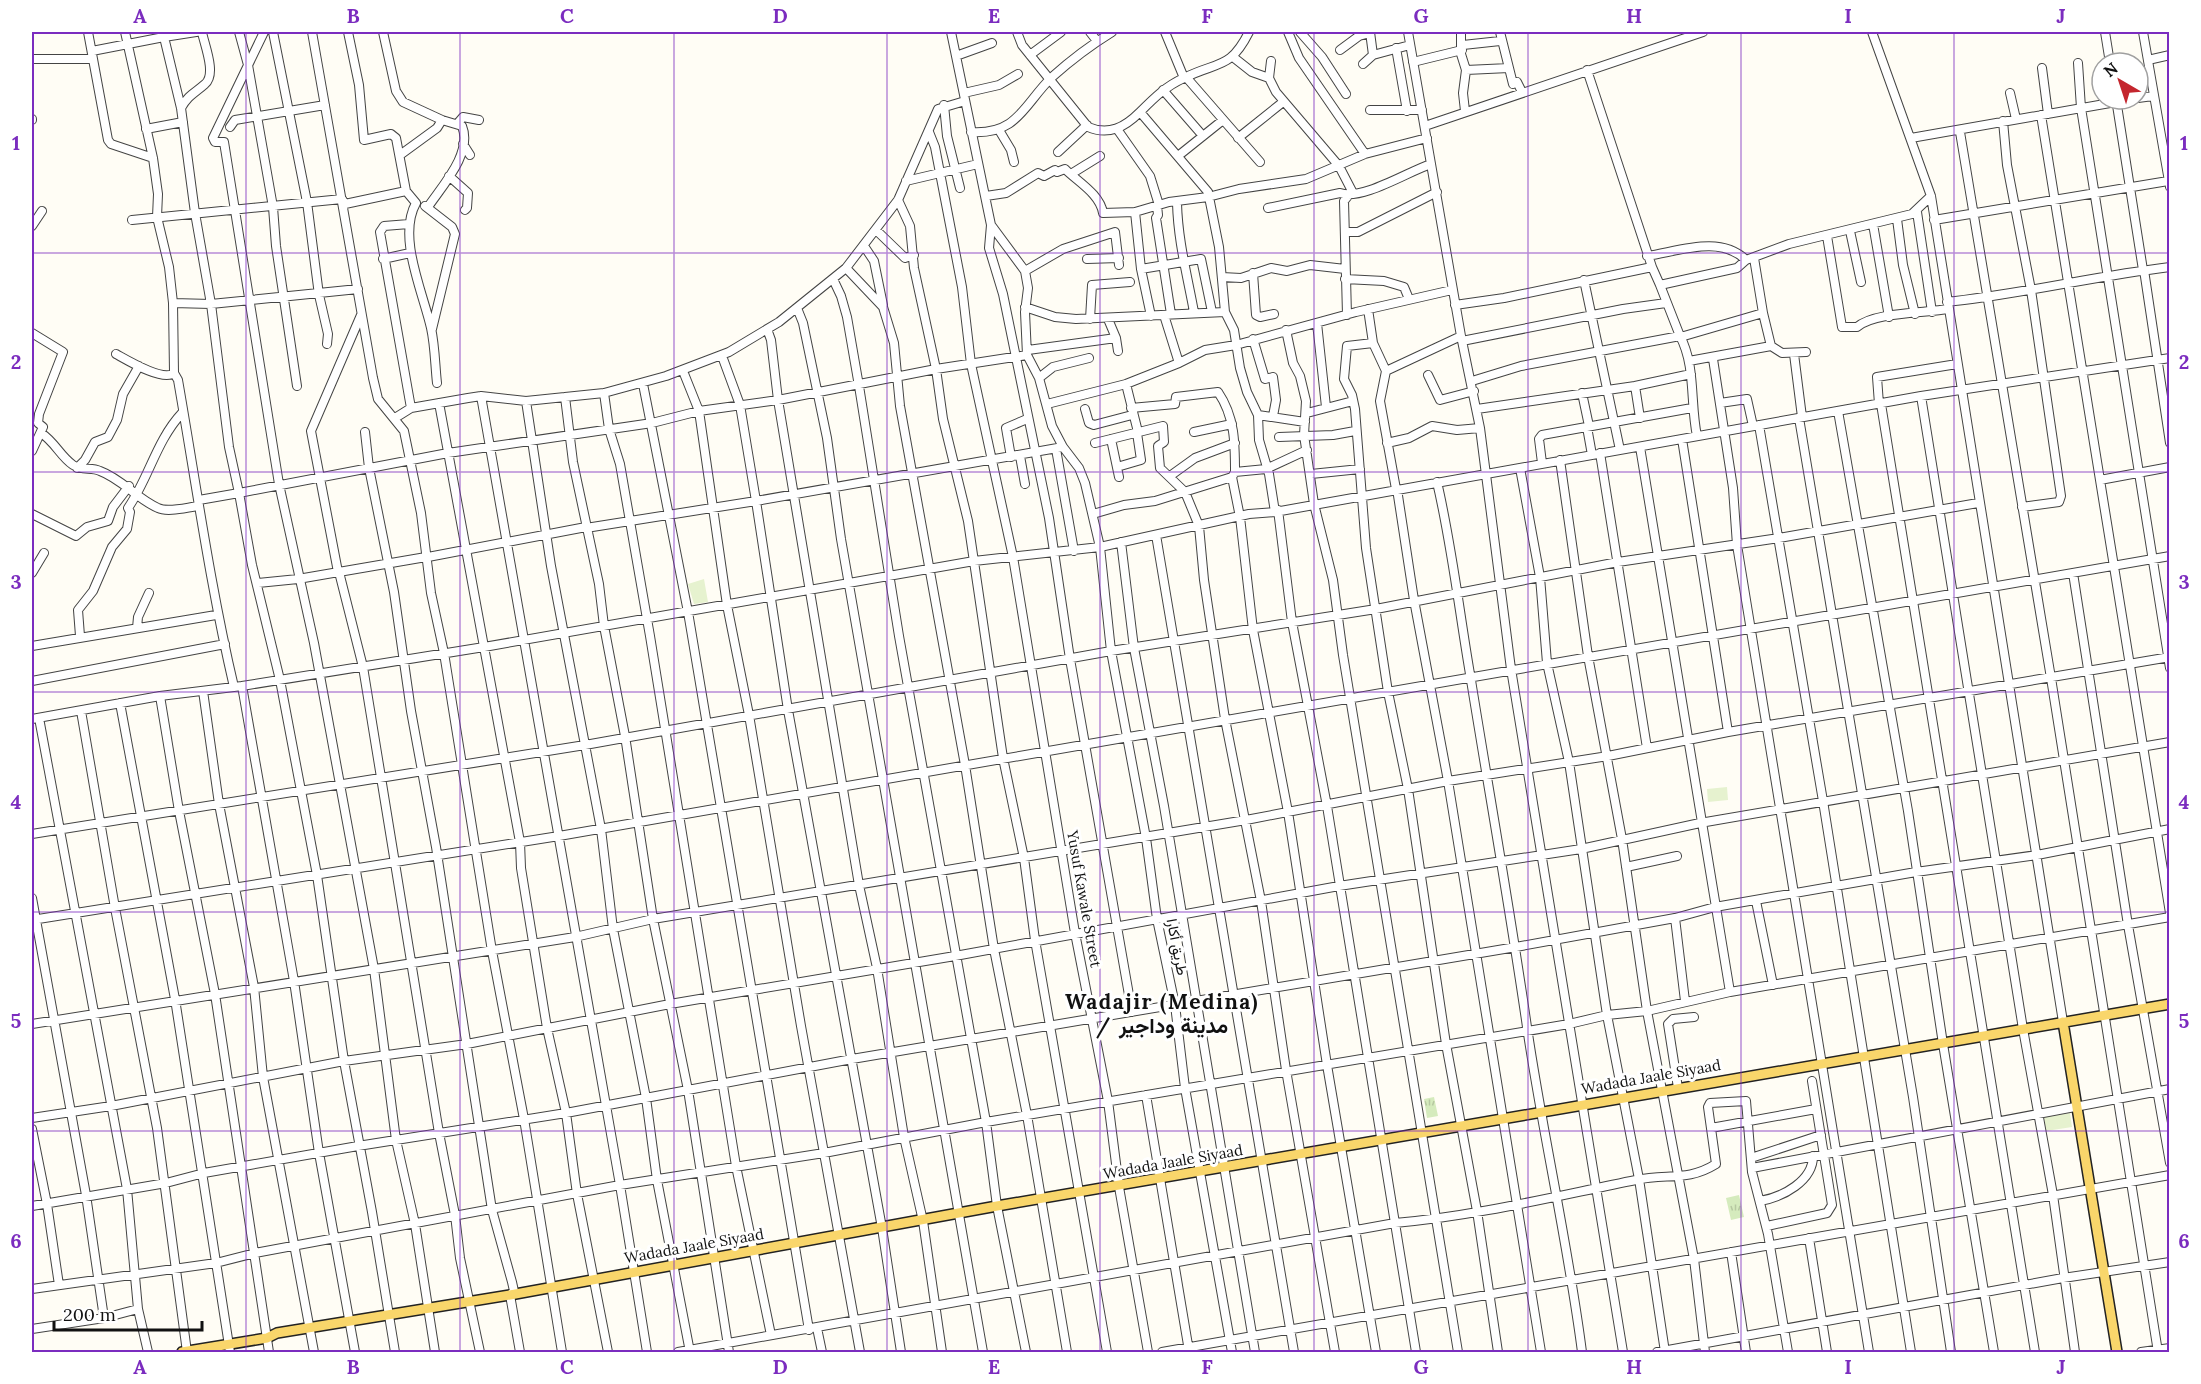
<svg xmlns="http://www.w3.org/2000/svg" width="2201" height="1384" font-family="Lora,Vazirmatn,serif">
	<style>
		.park { fill: url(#park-tufts) }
		.pitch { fill: #e6f2cf }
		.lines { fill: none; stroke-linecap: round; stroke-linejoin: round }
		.minor-casing { stroke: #444; stroke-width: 10 }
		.major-casing { stroke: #222; stroke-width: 12 }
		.minor { stroke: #fff; stroke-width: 8 }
		.major { stroke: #f9d66b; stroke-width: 9 }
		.grid { fill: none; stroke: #7b2cbf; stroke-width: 1.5; stroke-opacity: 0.55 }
		.labels { text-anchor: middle; stroke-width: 6; stroke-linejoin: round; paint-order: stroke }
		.street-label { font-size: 15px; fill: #111; stroke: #fff }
		.district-label { font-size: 21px; font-weight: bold; letter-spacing: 1.5px; fill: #111; stroke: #fff }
		.neatline { fill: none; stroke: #7b2cbf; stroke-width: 2 }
		.grid-label { font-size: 20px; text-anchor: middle; font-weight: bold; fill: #7b2cbf }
	</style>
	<defs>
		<pattern id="park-tufts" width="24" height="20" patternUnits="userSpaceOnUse" patternTransform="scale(1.5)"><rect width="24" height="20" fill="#d5ebbd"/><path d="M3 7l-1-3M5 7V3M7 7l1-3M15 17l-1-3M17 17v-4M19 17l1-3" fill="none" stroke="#b6c8a1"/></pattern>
	</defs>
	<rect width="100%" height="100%" fill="#fffdf5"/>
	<!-- park -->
	<path class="park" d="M1434 1097 1438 1116 1427 1118 1424 1099Z
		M1739 1195 1744 1217 1731 1220 1726 1198Z"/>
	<!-- pitch -->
	<path class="pitch" d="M704 579 708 602 694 604 688 584Z
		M1727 787 1728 800 1708 802 1707 789Z
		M2070 1113 2072 1127 2046 1131 2044 1117Z"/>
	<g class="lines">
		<defs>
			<path id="minor" d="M88 32 108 140 111 144 153 158
				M125 32 153 158 158 194 157 217 169 267 173 303 174 373 178 380C196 483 210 585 234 687
				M196 32 164 37 181 108 195 213 211 304 229 447 239 493 448 453 652 423 699 411 778 400 936 369 1027 355
				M239 32 248 65 273 207 276 246 297 386
				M264 32 213 138 215 142H224L279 484 314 643 374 969 396 1140 415 1224 435 1352
				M273 32 307 202 319 295 328 334 327 344
				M312 32 373 378 378 399 404 431 421 513 431 593 444 653 492 951 524 1119 562 1352
				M348 32 359 85 364 140 391 134 396 138 406 191 416 203C397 237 423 292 431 328 435 346 435 365 437 383
				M383 32 396 91 403 102 442 120
				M951 32 991 225 1025 271 1028 288 1025 312 1027 355 1039 378 1052 426 1063 447 1079 468 1085 483 1100 547 1111 651 1146 838 1157 919 1175 1005 1185 1088 1232 1352
				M1017 32 1022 45 1088 127C1109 136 1125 127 1140 112L1208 192 1219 247 1225 312
				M1090 32 1097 41
				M1165 32 1184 78
				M1288 32 1299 58 1365 154
				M1300 32 1322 57 1346 94
				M1370 32 1373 55
				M1408 32 1461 336 1480 428 1511 669 1623 1352
				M1461 32V54L1466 70 1463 93 1465 111
				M1500 32 1513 84 1517 82 1522 92
				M1872 32 1931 196 2063 1022
				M2105 32 2110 63
				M2143 32 2170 187
				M1463 45 1500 41
				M1396 48 1407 111
				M1340 50 1359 36 1370 33
				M92 51 164 37
				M1030 55 1061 32
				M956 56 992 43
				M1233 57 1252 72 1269 78
				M32 59H92
				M2148 60 2170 55
				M1271 61 1269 78 1276 92 1339 166 1353 193
				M1413 62 1462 50
				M2078 63 2081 108 2170 668
				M1363 64 1373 55 1410 45
				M2042 68 2048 114
				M1466 70 1509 68
				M1186 77 1260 162
				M1163 90 1203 136
				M964 93 999 85 1018 74
				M2010 93 2016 119
				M2138 98 2153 96
				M2116 99 2143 270
				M944 105 947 136 960 188
				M181 108C188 95 195 93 205 84 217 74 204 44 202 32
				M1370 110H1422
				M1140 112C1154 98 1166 86 1184 78 1218 61 1230 70 1249 32
				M2041 115 2170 913
				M32 119V120
				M2003 121 2007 165 2031 290 2061 496 2059 502 2022 507
				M457 124 463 117 479 120
				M1425 126 1703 32
				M230 127 235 120 325 105
				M146 129 183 122
				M1117 129 1150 176 1159 205
				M999 130 1011 150 1014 162
				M929 132 935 147 962 287 971 364 1013 557 1075 933 1108 1101 1119 1187 1148 1352
				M971 132C1018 135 1024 104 1052 77 1071 60 1091 45 1112 32
				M1960 132 2051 678 2158 1352
				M1238 138 1283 102
				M1911 138 2133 99
				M463 144 470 155
				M1058 152 1087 125
				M400 155 437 128 442 120 462 126C473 153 442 186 428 207
				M1178 156 1223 120
				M1071 174 1100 156
				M449 176 468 193 467 208 465 210
				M906 181 978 164
				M986 196 1006 193 1038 173 1044 176 1055 170 1057 172 1065 169C1078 182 1100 194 1103 213L1135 212 1169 202 1208 197 1239 189 1306 179 1365 154 1427 138
				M898 200 910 226 914 268 936 369 943 419 968 521 1003 758 1024 858 1035 940 1107 1352
				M1177 203C1178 241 1187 274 1194 312
				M1157 205 1158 215 1156 218 1171 314
				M425 206 452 227 455 234 432 329
				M1268 208 1340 193C1362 201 1409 171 1431 164
				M1135 212 1141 269 1151 316
				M1917 212 1932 312
				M1897 219 1903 265 1915 314
				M132 220 342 199 345 204 406 191
				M1934 220 2168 181
				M409 224 384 226 380 232 411 408
				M1873 224 1889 317
				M991 225 989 248 1003 294 1049 518 1070 659 1132 1012
				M32 226 42 211
				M876 230 905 258 914 255
				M1850 231 1861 282
				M1347 232H1358L1437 192
				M1827 236 1842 327H1857C1874 312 1925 313 1948 309
				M864 246 874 261 883 305
				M1647 256C1680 251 1720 235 1746 260L1789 244 1912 214 1931 196
				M383 259 410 253
				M1087 259 1119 258
				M1652 267 1660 285 1737 268 1746 260
				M846 268 883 307 894 343 900 406 965 765 994 949 1027 1115 1067 1352
				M1141 269 1201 259 1212 312
				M2144 270 2170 443
				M1025 271 1063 249 1115 232 1119 265
				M1253 273 1256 315 1260 317 1274 314
				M1222 277 1241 278 1271 268 1287 271 1310 265 1345 269
				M833 279 841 296 847 317 859 386 899 636 986 1122 997 1206 1026 1352
				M1345 279 1384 281 1404 287 1409 299
				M1584 280 1620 450
				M1660 285 1680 336H1684L1763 313 1754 258
				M1947 302C2022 294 2095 276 2170 267
				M173 303 211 304 358 289
				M1455 305 1504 298 1652 267 1587 70
				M1025 307 1055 317 1076 319 1225 312 1234 330 1240 368 1247 392 1258 415 1259 440 1269 474 1275 512
				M797 308 803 323 827 438 841 539 983 1352
				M1368 309 1373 343 1386 371 1380 401 1396 489
				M1763 313 1771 346 1782 353 1806 352
				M1347 315 1344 201 1348 196
				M1090 319 1092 285 1130 282
				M1108 319 1116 338 1118 351
				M1317 323 1326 407
				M767 329 771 340 778 400 859 885 877 968 904 1137 923 1221 942 1352
				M1286 330 1293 363 1300 376 1306 401 1304 435 1314 504 1333 580 1343 655 1458 1352
				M32 333 63 352 39 414 38 423 43 427 32 451
				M1253 339 1265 379 1273 377 1276 400 1273 416
				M1462 341 1623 309 1666 303
				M1373 343 1347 346 1344 379 1352 395 1355 409 1366 548 1388 692 1408 789 1446 1044 1477 1211 1498 1352
				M1028 350 1116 338
				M116 354C127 360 163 382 174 373
				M1794 354 1802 417
				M1713 359 1733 488 1737 545 1869 1352
				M1689 361 1771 346
				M1179 363 1205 350 1236 345 1356 312 1452 290
				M683 371 699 411 727 605 749 715 801 1026 860 1352
				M1386 371 1461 336
				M1428 375 1440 400 1474 391
				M1039 378 1053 367 1089 358
				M1472 381 1521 366 1680 336C1696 366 1690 403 1697 436
				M643 384 688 612 809 1330
				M1126 384 1138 432
				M1635 386 1691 374
				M604 393 609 429 620 464 650 636 736 1166 771 1335
				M1582 393 1589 426
				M481 396 620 1185 647 1352
				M1921 396 2023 1029 2053 1195 2075 1352
				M565 397 573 462 599 584 604 626 625 736 653 919 688 1090 729 1352
				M526 401 551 566 601 829 613 929 646 1098 657 1180 690 1352
				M439 403 520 842 521 868 547 1028 566 1113 577 1194 608 1352
				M1720 403 1747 399 1753 426
				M1047 404 1126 384 1179 363 1164 315
				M1879 404 1877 377 1957 364
				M1881 404 2035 1352
				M1131 408 1175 404 1176 397 1218 392C1235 417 1235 443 1235 472
				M1085 409 1089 423 1094 425 1132 415
				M1477 409 1635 386 1640 418
				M1838 411 1908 811 1943 1044 1994 1352
				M1307 413 1353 401
				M1258 415 1305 422
				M395 418 411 408 468 398 481 396 526 401 604 393 666 376 729 352 779 322 846 268 898 200 938 109 965 101
				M1799 418 1913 1097 1951 1352
				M1759 425 1823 801 1911 1352
				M1587 427 1592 455
				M365 432 369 468 394 592 411 711 436 847 492 1210 512 1282 514 1291 510 1295 520 1352
				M1194 432 1232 424
				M41 433C55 442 60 456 73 465 82 471 91 467 100 471 122 479 137 499 158 508 168 513 188 507 199 506
				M1279 437 1333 435 1355 431
				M1111 439 1119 477
				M1682 439 1728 732
				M1095 443 1163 426 1164 442 1158 446 1160 468 1185 492 1199 526 1204 580 1225 719 1261 901 1286 1070 1335 1352
				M1387 443 1409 438 1432 426 1457 430 1480 428
				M1640 447 1730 992
				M1056 449 1074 551
				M1600 453 1647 748
				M1020 456 1025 484
				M1011 457 1006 428 1027 419
				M1560 460 1588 656 1622 839 1647 1011 1694 1259 1705 1352
				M1542 463 1539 439 1542 435 1692 408
				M1117 467 1141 460 1137 433 1135 434
				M77 468 85 460 95 442 108 437 117 420 123 394 139 366
				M1520 468 1540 577 1547 663 1569 762 1607 1015 1639 1179 1665 1352
				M1311 474 1360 469
				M1170 476 1195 458 1235 443
				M1232 477 1240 517 1253 630 1288 812 1327 1065 1376 1352
				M2100 480 2170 467
				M1437 482C1452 546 1459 610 1470 674 1489 792 1510 909 1527 1027 1543 1136 1568 1243 1582 1352
				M1397 489 1414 600 1448 781 1541 1352
				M199 500 239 493 252 565 280 680 317 875 344 1061 372 1212 395 1352
				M1278 510 1292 622 1327 806 1416 1352
				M32 514 76 536 87 527 108 521 113 507 129 486
				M1093 514 1124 505 1155 501 1232 477 1235 472 1266 469 1307 450
				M586 528 756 501 740 405 722 356
				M1156 535 1294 1352
				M1121 542 1134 648 1164 806 1255 1352
				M428 557 586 527
				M338 572 311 431 361 315
				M339 572 363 667 439 1133 455 1215 460 1258 480 1352
				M32 573 44 553
				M2073 573 2128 925 2170 1163
				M258 583 298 579 426 557
				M137 628 138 617 149 593
				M80 636 78 610 93 591 112 547 127 529 130 512 128 508C149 478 156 441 182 413
				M32 646 216 615
				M32 681 225 644
				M242 686 294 981 319 1153 355 1352
				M203 691 219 804 254 987 263 1077 314 1352
				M160 696 179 811 215 994 269 1352
				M120 703 175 999 230 1352
				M81 711 115 908 157 1128 187 1352
				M39 718 127 1189 138 1309 148 1352
				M32 719 160 696 242 686 484 647 974 561 1100 547 1249 514 1275 512 1921 396 2170 358
				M32 834 585 745 1111 651 1376 609 1618 562 1779 538 1978 503
				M1626 867 1677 856
				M32 898 86 1195 104 1318
				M1756 901 1773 985
				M1675 918 1685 1001
				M32 920 559 836 2170 556
				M32 1024 575 937 653 919 1246 820 1448 781 1608 756 1728 732 2170 657
				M1678 1088 1668 1024 1673 1019 1694 1017
				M1146 1095 1189 1351
				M32 1118 111 1106 344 1061 467 1044 670 1004 955 956 1339 886 1581 849 1700 823 2170 742
				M1711 1128 1816 1109
				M32 1129 47 1204 59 1285
				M1751 1158 1821 1135
				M1752 1168 2170 1089
				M1760 1201C1783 1197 1813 1181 1813 1156
				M32 1206 166 1183 204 1173 358 1146 566 1113 852 1059 1516 947 1675 918 1715 907 1916 872 2037 855 2170 829
				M1767 1226 1827 1213 1832 1205 1812 1081
				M1809 1238 1827 1352
				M1731 1252 1746 1352
				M32 1289 216 1263 255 1253 620 1185 824 1153 986 1122 1569 1024 1607 1015 1647 1011 1730 992 2170 917
				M817 1328 822 1352
				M32 1329 104 1318 138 1309
				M678 1352 1395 1223C1476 1216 1556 1196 1636 1180 1667 1173 1687 1182 1716 1164L1708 1107 1710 1103 1746 1101 1752 1172 1768 1234 1788 1352
				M901 1352 882 1228 788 710 756 501 1063 447
				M1162 1352 2170 1175
				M1657 1352 2063 1278 2170 1262
				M2141 1352 2170 1348"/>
			<path id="major" d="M2063 1022 2117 1352
				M182 1352 267 1338 277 1333 510 1295 997 1206 2170 1004"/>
		</defs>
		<!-- minor casing -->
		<use href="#minor" class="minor-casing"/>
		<!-- major casing -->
		<use href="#major" class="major-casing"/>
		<!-- minor -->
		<use href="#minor" class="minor"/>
		<!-- major -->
		<use href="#major" class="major"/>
	</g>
	<!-- grid -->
	<path class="grid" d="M246 32V1352M460 32V1352M674 32V1352M887 32V1352M1100 32V1352M1314 32V1352M1528 32V1352M1741 32V1352M1954 32V1352M32 253H2170M32 472H2170M32 692H2170M32 912H2170M32 1131H2170"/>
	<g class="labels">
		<!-- street labels -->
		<g class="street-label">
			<text transform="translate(1084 899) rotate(80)" y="5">Yusuf Kawale Street</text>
			<text transform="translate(1177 947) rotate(79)" y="5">طريق أكارا</text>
			<text transform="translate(1651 1077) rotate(-10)" y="5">Wadada Jaale Siyaad</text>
			<text transform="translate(1173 1162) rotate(-10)" y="5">Wadada Jaale Siyaad</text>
			<text transform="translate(694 1246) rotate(-10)" y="5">Wadada Jaale Siyaad</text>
		</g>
		<!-- district labels -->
		<g class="district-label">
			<text x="1162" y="1009">Wadajir (Medina)<tspan x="1162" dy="24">/ مدينة وداجير</tspan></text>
		</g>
	</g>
	<!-- border -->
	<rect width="2201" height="1384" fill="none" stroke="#ffffff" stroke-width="66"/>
	<!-- north arrow -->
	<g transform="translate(2120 81) rotate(321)"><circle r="28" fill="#ffffff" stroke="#a0a0a0" stroke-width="1.5"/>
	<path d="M0-4.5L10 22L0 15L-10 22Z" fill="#c4262e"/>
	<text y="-9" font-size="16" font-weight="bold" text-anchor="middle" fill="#111111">N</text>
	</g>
	<!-- scale -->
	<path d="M54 1321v9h148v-9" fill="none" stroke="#111111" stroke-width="3"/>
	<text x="63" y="1321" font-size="18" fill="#111111" stroke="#ffffff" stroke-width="4.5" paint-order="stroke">200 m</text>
	<rect x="33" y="33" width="2135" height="1318" class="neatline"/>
	<g class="grid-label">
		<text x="140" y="23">A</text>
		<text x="353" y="23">B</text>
		<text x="567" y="23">C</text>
		<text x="780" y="23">D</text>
		<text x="994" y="23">E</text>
		<text x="1207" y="23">F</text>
		<text x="1421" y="23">G</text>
		<text x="1634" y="23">H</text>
		<text x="1848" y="23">I</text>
		<text x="2061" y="23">J</text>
		<text x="16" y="150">1</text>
		<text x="2184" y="150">1</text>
		<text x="16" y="369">2</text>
		<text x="2184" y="369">2</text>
		<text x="16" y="589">3</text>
		<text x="2184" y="589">3</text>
		<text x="16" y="809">4</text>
		<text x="2184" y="809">4</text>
		<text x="16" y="1028">5</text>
		<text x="2184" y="1028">5</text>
		<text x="16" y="1248">6</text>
		<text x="2184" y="1248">6</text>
		<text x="140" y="1374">A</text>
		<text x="353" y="1374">B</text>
		<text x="567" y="1374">C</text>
		<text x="780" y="1374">D</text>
		<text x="994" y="1374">E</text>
		<text x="1207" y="1374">F</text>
		<text x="1421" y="1374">G</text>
		<text x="1634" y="1374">H</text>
		<text x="1848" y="1374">I</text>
		<text x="2061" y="1374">J</text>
	</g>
</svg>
